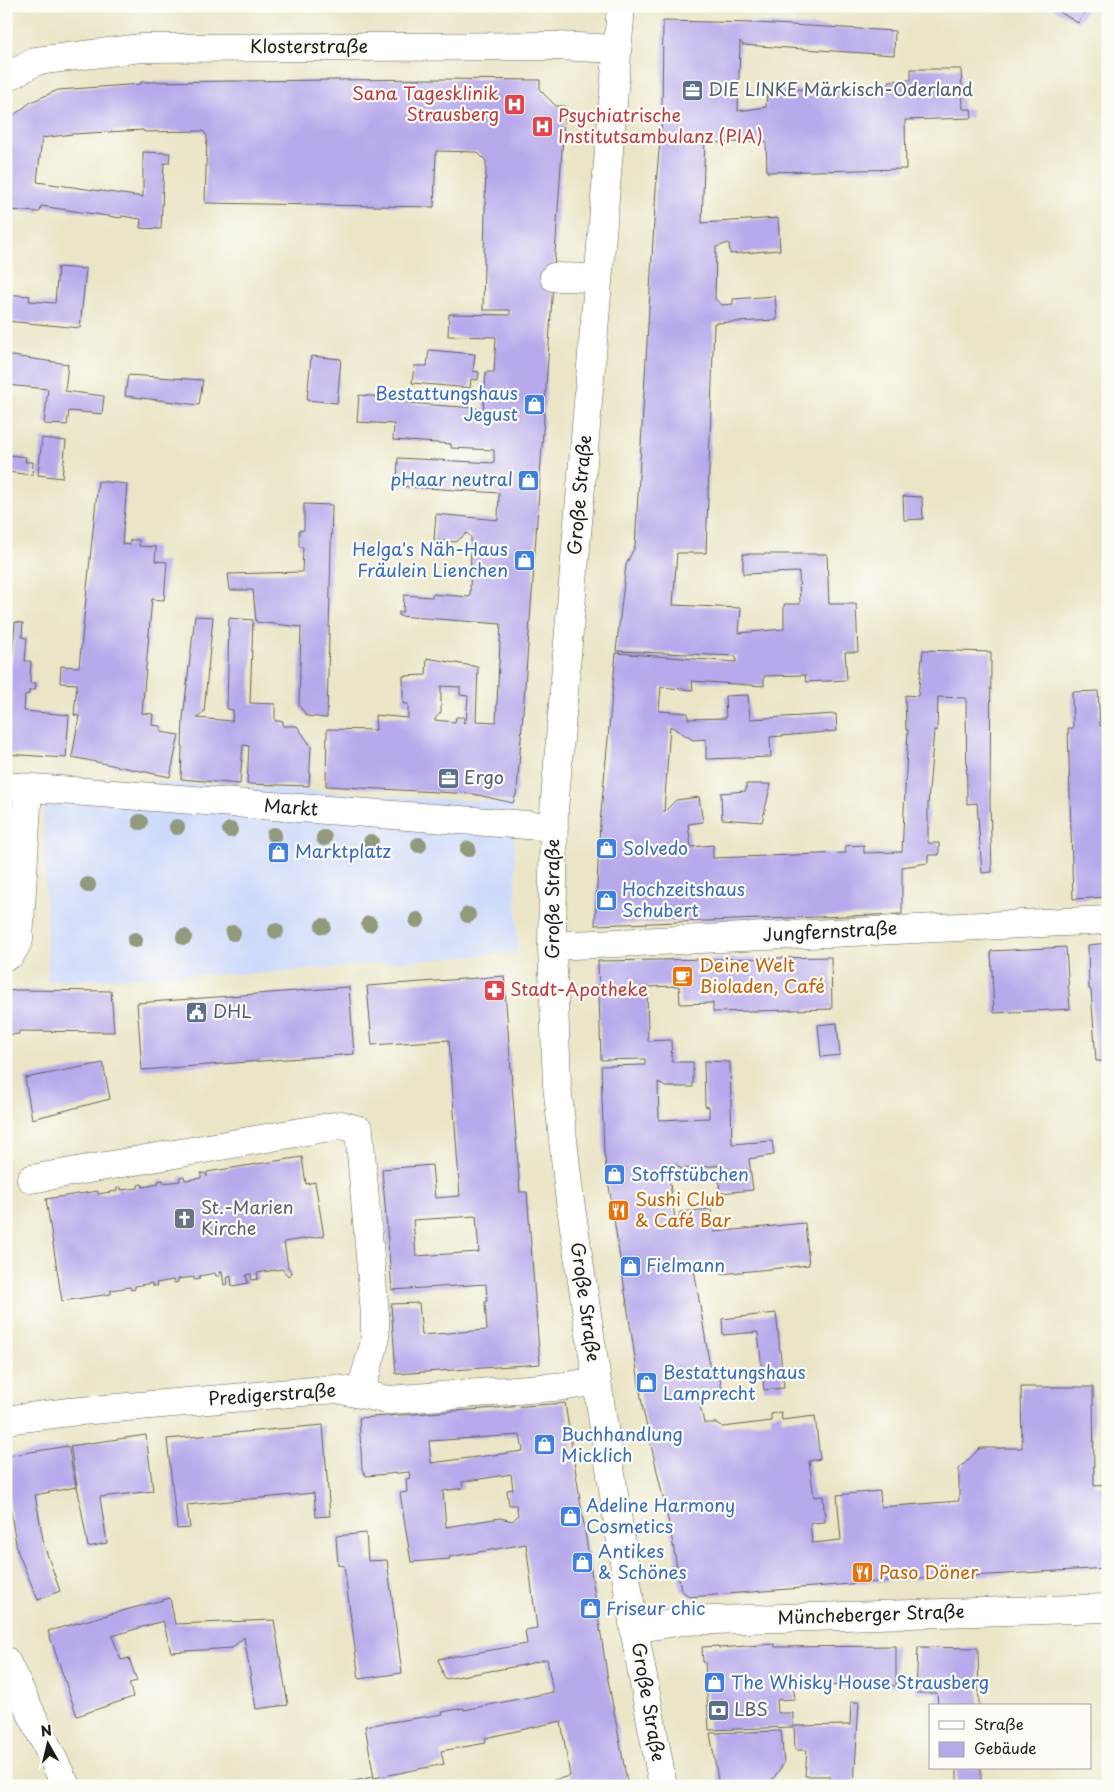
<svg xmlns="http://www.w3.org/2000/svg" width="1114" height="1792" font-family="'Playpen Sans',sans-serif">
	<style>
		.built { fill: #cedafa }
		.building { fill: #b7a9eb; fill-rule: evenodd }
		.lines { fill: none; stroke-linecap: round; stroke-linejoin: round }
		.minor-casing { stroke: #646258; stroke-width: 29 }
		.minor { stroke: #fff; stroke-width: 28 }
		.tree { fill: #929a7d }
		.labels { text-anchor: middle; stroke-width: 4.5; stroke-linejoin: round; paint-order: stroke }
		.street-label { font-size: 18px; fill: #1c1c1c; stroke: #fdfcf7 }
		.service-label { font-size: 18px; fill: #4e5e75; stroke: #fdfcf7; text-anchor: start }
		.health-label { font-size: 18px; fill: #be3a42; stroke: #fdfcf7; text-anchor: start }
		.shop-label { font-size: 18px; fill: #366cbe; stroke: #fdfcf7; text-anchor: start }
		.food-label { font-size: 18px; fill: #c56008; stroke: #fdfcf7; text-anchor: start }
		.worship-label { font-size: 18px; fill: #5b616d; stroke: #fdfcf7; text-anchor: start }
	</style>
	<rect width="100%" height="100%" fill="#fdfcf7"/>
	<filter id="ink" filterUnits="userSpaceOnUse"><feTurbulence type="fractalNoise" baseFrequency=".02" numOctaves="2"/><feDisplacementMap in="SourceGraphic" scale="10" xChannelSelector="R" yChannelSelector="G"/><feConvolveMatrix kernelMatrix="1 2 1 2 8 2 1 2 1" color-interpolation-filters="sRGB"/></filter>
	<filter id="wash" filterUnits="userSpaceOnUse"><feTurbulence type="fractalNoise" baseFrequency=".0096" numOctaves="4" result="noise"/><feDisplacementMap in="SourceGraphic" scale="20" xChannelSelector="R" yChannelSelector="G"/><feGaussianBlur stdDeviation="1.12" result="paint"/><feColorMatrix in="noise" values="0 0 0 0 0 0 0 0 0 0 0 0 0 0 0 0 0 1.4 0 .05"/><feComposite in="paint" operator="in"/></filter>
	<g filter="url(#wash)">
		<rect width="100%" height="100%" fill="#eae5c6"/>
		<!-- built -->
		<path class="built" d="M42 775 513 803 518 952 281 972 48 981Z"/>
		<g id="blocks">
			<!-- building -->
			<path class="building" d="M1050 6H1088L1078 23Z
				M663 21 756 23 895 31 894 55 743 45 740 41 738 111 766 107 767 90 889 87V81L911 80V69H961L963 109H971L972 118 905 120 906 169 767 172 766 141 711 143 705 137 702 223 778 218 780 250 730 254 729 243 716 247 715 299 722 305 733 304V299L775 296 777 320 714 323 706 553H677L673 605 741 608 739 633 784 629V604H800L799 572 743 574V554H827L829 604H856L858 652H845L847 680 806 682 805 675 764 676V686L692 681 693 690 661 687 659 711 688 713V719L726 718 725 696 748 695 750 719 836 714 837 731 770 737 771 757 706 759V739L693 740 670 726 664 812 676 800 699 797 703 822 688 824 691 847 713 845V858L846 853 845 846 864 845V853L902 852 908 730H906L905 695 918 696 923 650 991 652 990 803 992 872 982 873 977 803 967 804 966 698 938 697 937 731 934 730 928 804V843H939V855H928V863L902 867V914L595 925 600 823 616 653 736 662V656L616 651 626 565 635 546 657 172 662 120Z
				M436 79 540 80V90L556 106H565L533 580 517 791 513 803 473 794 326 786 327 729 376 730 375 715 408 718V704H403V676L426 675 427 658 478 667 476 721 496 722 501 624 399 616V612H403L404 595 432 597V594L470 597 471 537 467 533 456 542 434 540 436 514 498 520 499 493 397 486 398 458 494 463V450L451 448V444L393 440 394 424 357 422 359 395 407 399V403L476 408 483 412 486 372H494L496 337 448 336 449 314 510 315V310H483L486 161 477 152 436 151 434 207 205 203 207 136 203 131 144 132 143 130 73 134 42 138 37 182 143 197V152L170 153 169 163H164L161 229 140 228 141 219 122 216 121 218 41 206 40 212 6 210V121L31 102 58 90 141 84V82ZM441 686 460 687V695L468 696 466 722 463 723 464 717H456L455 722 434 720 441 712Z
				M58 267 86 269 80 328 6 321V294L30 296 29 301 55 303Z
				M429 350 475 354 473 371 479 372 478 380 471 379 470 388 412 383 414 366H427Z
				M6 355 68 364 65 391 104 396 102 414 69 411 67 425 44 424 48 389 6 385Z
				M311 356 341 359 337 403 307 400Z
				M128 375 203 380 199 405 125 396Z
				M42 438 66 441 62 478 38 475Z
				M8 455 26 457 25 462H33L32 475 7 472Z
				M98 481 127 484 122 544 130 545V540H139V546L156 547 155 561 167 562 164 600 152 599 142 713 153 714 152 725 161 726V732L179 735 170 777 72 757 79 716 74 715 77 684 60 683 61 666 79 667Z
				M903 496 922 497 923 519 904 520Z
				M304 504 332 505 327 718 307 716 299 706 301 627 256 622 253 590H230L228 574 302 572 303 547H299V530H304Z
				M195 616 213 617 204 712 197 718 232 721 233 710 227 709 229 618 253 620 250 703 275 704V721H283V726H297L311 746 309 786 247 784 249 746 243 745 240 784 181 779 183 718Z
				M15 622 23 623 22 637 27 638 25 661H31L30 683H36L35 690H29V694L25 695 24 711 69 715 66 758 6 754V697L9 693Z
				M1098 691 1100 726 1108 725V897L1073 899 1068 728H1073L1072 692Z
				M746 784H771L762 822 722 819 721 793 746 791Z
				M1108 943V1061H1096L1091 990 1089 989 1088 945Z
				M1066 947 1070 1009 994 1013 991 951Z
				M831 957 832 1009 713 1012V1003L680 1004 679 986 647 987 648 1041 671 1040 672 1062H693V1087H665L658 1082 659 1120 709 1118V1107L705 1106 704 1061 730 1062 732 1144 772 1141 774 1155 749 1159 753 1190 720 1193 718 1173 723 1172V1165L681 1169 676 1164 668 1169 675 1219H680V1212L711 1209 714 1232 805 1223 809 1265 721 1274 719 1265 694 1269 711 1373 719 1372 723 1396 699 1400 704 1423H716L723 1427 771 1421V1414L781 1412 782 1420 815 1416 820 1459 809 1461 814 1497 823 1496 825 1522 810 1523 812 1543 841 1540 837 1495 880 1491 881 1507 959 1501V1469L980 1448H1022L1021 1387H1093L1094 1486 1108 1485V1568L887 1581 690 1597 681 1590 670 1528 643 1410 604 1153 601 1066 645 1065V1059L601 1060 598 961Z
				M504 976 520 1192H527L540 1364 396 1374 391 1304 419 1303 422 1335 487 1330 485 1302 487 1301 486 1284 392 1290 382 1169 432 1165 435 1198 460 1196 449 1040 372 1045 367 986ZM476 1216 479 1252 416 1256 413 1220Z
				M349 987 354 1054 142 1070 137 1003Z
				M18 990 111 991 114 1032 19 1031V1034L6 1035V991Z
				M837 1023 840 1055 821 1057 818 1025Z
				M103 1063 110 1099 32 1119 25 1078Z
				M302 1157 306 1184 315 1182 324 1236 284 1242 288 1267 292 1273 288 1276 282 1269 257 1273 258 1279 252 1280 251 1274 246 1275 248 1283 232 1286 231 1276 227 1278 228 1284 224 1285 222 1272H219L220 1276H216L215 1273 199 1276 200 1279 194 1280V1277L178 1279V1282L174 1283 173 1280 156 1283 157 1286H152V1283L135 1286V1289L131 1290 130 1287 111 1290V1294L62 1301 46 1199 98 1191V1194L117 1191V1188L121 1187V1190L138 1188V1185L142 1184 143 1187 159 1184 158 1181 163 1180 164 1183 180 1181V1177L184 1176 185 1180 201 1178V1173H205L207 1177V1172Z
				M776 1313 784 1388 764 1390 758 1332 723 1335 722 1319Z
				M565 1403 608 1680 628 1786H529L570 1776 561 1721 485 1738 486 1743 441 1751 444 1764 374 1778 365 1726 443 1714 442 1712 464 1708V1710L553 1692 547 1659 524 1665 445 1679 438 1659 527 1644 525 1630 537 1628 526 1544 449 1557 450 1559 411 1562 400 1493 407 1492 406 1479 410 1478 409 1472 366 1476 362 1469 359 1418ZM520 1435 523 1451 431 1463 429 1441ZM511 1474 513 1489 507 1490 509 1505H516L518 1515 513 1521 500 1518 446 1527 443 1491 463 1488 462 1482Z
				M323 1425 330 1516 316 1517 314 1493 251 1499 187 1505 190 1528 177 1529 167 1439Z
				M146 1435 153 1491 100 1497 107 1543 88 1547 70 1446Z
				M68 1446 76 1487 35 1495 44 1545 60 1591 38 1600 17 1550 6 1481V1456Z
				M366 1533 368 1561 387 1560 402 1673 359 1679 344 1566 338 1565 336 1536Z
				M170 1598 175 1624 274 1620 288 1705 256 1709 244 1637 232 1648 171 1652 163 1621 112 1636 121 1660 129 1658 137 1681 129 1683 133 1697 77 1716 48 1631Z
				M775 1644V1647L896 1646V1686L793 1685 795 1699 777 1700 778 1713H793V1727L709 1730 705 1662H703L702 1647 718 1646 719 1648Z
				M918 1647 978 1648 979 1706H938L937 1693H916Z
				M851 1702H859L854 1786H830V1776H805L807 1750H795L794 1726 850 1725Z
				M781 1731 784 1763 773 1779 774 1786H719L710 1733Z
				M957 1768H981V1786H957Z
				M373 1777 376 1786H334V1785Z"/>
		</g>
	</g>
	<g filter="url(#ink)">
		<use href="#blocks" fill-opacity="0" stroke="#646258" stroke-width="1"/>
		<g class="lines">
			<defs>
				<path id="minor" d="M621 6 554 811 552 946 557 1085 569 1194 634 1629 663 1786
					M6 78 36 61 141 48 558 46 616 49
					M554 277 598 278
					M6 786 554 827
					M552 946 1108 920
					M6 956 11 954 19 940 28 789
					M31 1179 341 1125 359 1130 375 1314V1342L360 1393
					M6 1420 69 1412 337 1389 389 1400 567 1386 596 1381
					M634 1629 682 1621 1108 1608
					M6 1661 66 1786"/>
			</defs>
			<!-- minor casing -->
			<use href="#minor" class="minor-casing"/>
			<!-- minor -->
			<use href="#minor" class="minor"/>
		</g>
		<!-- trees -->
		<g class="tree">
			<circle cx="140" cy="822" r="8"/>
			<circle cx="177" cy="827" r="8"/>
			<circle cx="230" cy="830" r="8"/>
			<circle cx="274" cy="835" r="8"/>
			<circle cx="324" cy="838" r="8"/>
			<circle cx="371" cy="842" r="8"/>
			<circle cx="419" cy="845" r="8"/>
			<circle cx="468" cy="849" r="8"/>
			<circle cx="88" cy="885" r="8"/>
			<circle cx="468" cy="915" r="8"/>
			<circle cx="417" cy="920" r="8"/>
			<circle cx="369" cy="924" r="8"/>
			<circle cx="323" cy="926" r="8"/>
			<circle cx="276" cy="931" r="8"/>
			<circle cx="233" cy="933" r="8"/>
			<circle cx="184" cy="937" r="8"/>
			<circle cx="135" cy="940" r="8"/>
		</g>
	</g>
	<!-- icons -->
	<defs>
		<symbol id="office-square" viewBox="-11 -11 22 22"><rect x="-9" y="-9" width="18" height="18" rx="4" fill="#5c6f8a" stroke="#fdfcf7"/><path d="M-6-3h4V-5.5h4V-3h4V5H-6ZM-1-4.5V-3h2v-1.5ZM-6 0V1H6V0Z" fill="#fff"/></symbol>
		<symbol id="hospital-square" viewBox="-11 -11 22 22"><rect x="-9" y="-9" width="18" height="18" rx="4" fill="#e0444e" stroke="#fdfcf7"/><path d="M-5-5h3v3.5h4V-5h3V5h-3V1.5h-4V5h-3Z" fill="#fff"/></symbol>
		<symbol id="shop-square" viewBox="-11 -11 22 22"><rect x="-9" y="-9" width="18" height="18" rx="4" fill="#3f7fe0" stroke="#fdfcf7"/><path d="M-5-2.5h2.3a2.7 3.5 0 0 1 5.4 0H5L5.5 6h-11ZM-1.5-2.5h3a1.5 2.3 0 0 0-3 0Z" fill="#fff"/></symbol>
		<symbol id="cafe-square" viewBox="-11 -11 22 22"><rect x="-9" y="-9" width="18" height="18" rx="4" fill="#e8710a" stroke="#fdfcf7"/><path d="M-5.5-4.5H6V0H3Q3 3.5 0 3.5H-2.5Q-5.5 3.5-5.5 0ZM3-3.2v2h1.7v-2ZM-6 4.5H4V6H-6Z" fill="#fff"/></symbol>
		<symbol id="pharmacy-square" viewBox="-11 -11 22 22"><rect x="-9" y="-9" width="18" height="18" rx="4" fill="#e0444e" stroke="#fdfcf7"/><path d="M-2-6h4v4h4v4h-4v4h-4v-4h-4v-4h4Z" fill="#fff"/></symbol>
		<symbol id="civic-square" viewBox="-11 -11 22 22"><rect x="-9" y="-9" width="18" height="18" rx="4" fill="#5c6f8a" stroke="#fdfcf7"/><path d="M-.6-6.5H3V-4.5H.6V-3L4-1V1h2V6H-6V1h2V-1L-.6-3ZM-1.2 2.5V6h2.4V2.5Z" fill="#fff"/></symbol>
		<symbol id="restaurant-square" viewBox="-11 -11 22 22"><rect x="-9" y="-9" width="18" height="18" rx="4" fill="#e8710a" stroke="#fdfcf7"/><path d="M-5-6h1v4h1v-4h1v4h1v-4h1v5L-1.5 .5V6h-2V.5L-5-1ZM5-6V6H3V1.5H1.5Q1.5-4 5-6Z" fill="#fff"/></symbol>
		<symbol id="church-square" viewBox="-11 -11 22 22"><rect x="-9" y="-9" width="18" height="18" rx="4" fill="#6b7280" stroke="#fdfcf7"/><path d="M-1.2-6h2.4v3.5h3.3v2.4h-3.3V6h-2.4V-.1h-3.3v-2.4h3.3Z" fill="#fff"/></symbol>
		<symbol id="bank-square" viewBox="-11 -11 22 22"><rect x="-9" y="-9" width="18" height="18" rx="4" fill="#5c6f8a" stroke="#fdfcf7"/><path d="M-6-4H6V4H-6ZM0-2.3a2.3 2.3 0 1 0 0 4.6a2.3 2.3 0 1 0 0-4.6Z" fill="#fff"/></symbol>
	</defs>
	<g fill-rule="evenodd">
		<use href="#office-square" x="680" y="78" width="25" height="25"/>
		<use href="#hospital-square" x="502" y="92" width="25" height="25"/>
		<use href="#hospital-square" x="530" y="114" width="25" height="25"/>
		<use href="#shop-square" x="522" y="392" width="25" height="25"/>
		<use href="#shop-square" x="516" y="468" width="25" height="25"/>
		<use href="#shop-square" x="512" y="548" width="25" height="25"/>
		<use href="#office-square" x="436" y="766" width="25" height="25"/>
		<use href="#shop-square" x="594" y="836" width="25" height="25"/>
		<use href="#shop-square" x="266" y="840" width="25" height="25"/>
		<use href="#shop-square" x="594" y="888" width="25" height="25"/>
		<use href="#cafe-square" x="670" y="964" width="25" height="25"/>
		<use href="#pharmacy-square" x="482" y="978" width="25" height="25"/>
		<use href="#civic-square" x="184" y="1000" width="25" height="25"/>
		<use href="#shop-square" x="602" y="1162" width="25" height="25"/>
		<use href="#restaurant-square" x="606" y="1198" width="25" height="25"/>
		<use href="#church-square" x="172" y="1206" width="25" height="25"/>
		<use href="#shop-square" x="618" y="1254" width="25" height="25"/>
		<use href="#shop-square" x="634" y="1370" width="25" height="25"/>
		<use href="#shop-square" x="532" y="1432" width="25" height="25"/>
		<use href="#shop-square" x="558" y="1504" width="25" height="25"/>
		<use href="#shop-square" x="570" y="1550" width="25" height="25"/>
		<use href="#restaurant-square" x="850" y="1560" width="25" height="25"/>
		<use href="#shop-square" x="578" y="1596" width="25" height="25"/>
		<use href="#shop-square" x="702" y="1670" width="25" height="25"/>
		<use href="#bank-square" x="706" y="1698" width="25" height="25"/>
	</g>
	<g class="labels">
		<!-- street labels -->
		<g class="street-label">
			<text x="309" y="53">Klosterstraße</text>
			<text transform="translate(580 495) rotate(-85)" y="6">Große Straße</text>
			<text transform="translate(291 808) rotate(4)" y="6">Markt</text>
			<text transform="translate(553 899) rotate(-90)" y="6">Große Straße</text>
			<text transform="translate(830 932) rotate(-3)" y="6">Jungfernstraße</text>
			<text transform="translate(585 1302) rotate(82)" y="6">Große Straße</text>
			<text transform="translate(272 1395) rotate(-4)" y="6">Predigerstraße</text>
			<text transform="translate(871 1615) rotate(-2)" y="6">Müncheberger Straße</text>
			<text transform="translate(648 1702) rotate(80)" y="6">Große Straße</text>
		</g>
		<!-- service labels -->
		<g class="service-label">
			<text x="708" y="96">DIE LINKE Märkisch-Oderland</text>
			<text x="464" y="784">Ergo</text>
			<text x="213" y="1018">DHL</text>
			<text x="734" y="1716">LBS</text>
		</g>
		<!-- health labels -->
		<g class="health-label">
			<text x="499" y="100" text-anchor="end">Sana Tagesklinik<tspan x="499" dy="21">Strausberg</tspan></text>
			<text x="558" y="122">Psychiatrische<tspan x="558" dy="21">Institutsambulanz (PIA)</tspan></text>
			<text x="510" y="996">Stadt-Apotheke</text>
		</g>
		<!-- shop labels -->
		<g class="shop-label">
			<text x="518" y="400" text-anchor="end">Bestattungshaus<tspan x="518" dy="21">Jegust</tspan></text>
			<text x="513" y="486" text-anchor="end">pHaar neutral</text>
			<text x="508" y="556" text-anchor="end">Helga's Näh-Haus<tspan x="508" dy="21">Fräulein Lienchen</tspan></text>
			<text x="623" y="855">Solvedo</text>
			<text x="295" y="858">Marktplatz</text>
			<text x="622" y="896">Hochzeitshaus<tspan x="622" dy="21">Schubert</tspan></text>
			<text x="631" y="1181">Stoffstübchen</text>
			<text x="646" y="1272">Fielmann</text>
			<text x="663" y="1379">Bestattungshaus<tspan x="663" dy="21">Lamprecht</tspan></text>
			<text x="561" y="1441">Buchhandlung<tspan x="561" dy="21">Micklich</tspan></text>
			<text x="586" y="1512">Adeline Harmony<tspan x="586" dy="21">Cosmetics</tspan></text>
			<text x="598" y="1558">Antikes<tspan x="598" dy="21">&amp; Schönes</tspan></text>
			<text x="606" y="1615">Friseur chic</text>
			<text x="731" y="1689">The Whisky House Strausberg</text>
		</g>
		<!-- food labels -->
		<g class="food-label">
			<text x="699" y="972">Deine Welt<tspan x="699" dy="21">Bioladen, Café</tspan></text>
			<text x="635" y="1206">Sushi Club<tspan x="635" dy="21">&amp; Café Bar</tspan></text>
			<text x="879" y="1579">Paso Döner</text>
		</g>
		<!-- worship labels -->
		<g class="worship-label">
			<text x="201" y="1214">St.-Marien<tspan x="201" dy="21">Kirche</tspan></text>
		</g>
	</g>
	<!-- margin -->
	<rect width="1114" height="1792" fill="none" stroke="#fdfcf7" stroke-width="25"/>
	<!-- legend -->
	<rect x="929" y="1704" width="162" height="65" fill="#fdfcf7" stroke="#a3a29f"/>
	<rect x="939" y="1721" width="25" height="8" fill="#ffffff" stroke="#a3a29f"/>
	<text x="974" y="1730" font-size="15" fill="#1c1c1c">Straße</text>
	<rect x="939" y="1742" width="25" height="15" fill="#b7a9eb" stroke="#a3a29f"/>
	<text x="974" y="1754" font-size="15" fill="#1c1c1c">Gebäude</text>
	<!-- north arrow -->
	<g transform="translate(48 1744) rotate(352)" stroke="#fdfcf7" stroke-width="4" paint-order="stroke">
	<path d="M0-4L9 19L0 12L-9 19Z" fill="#1c1c1c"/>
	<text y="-8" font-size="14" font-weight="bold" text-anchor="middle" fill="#1c1c1c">N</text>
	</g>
</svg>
